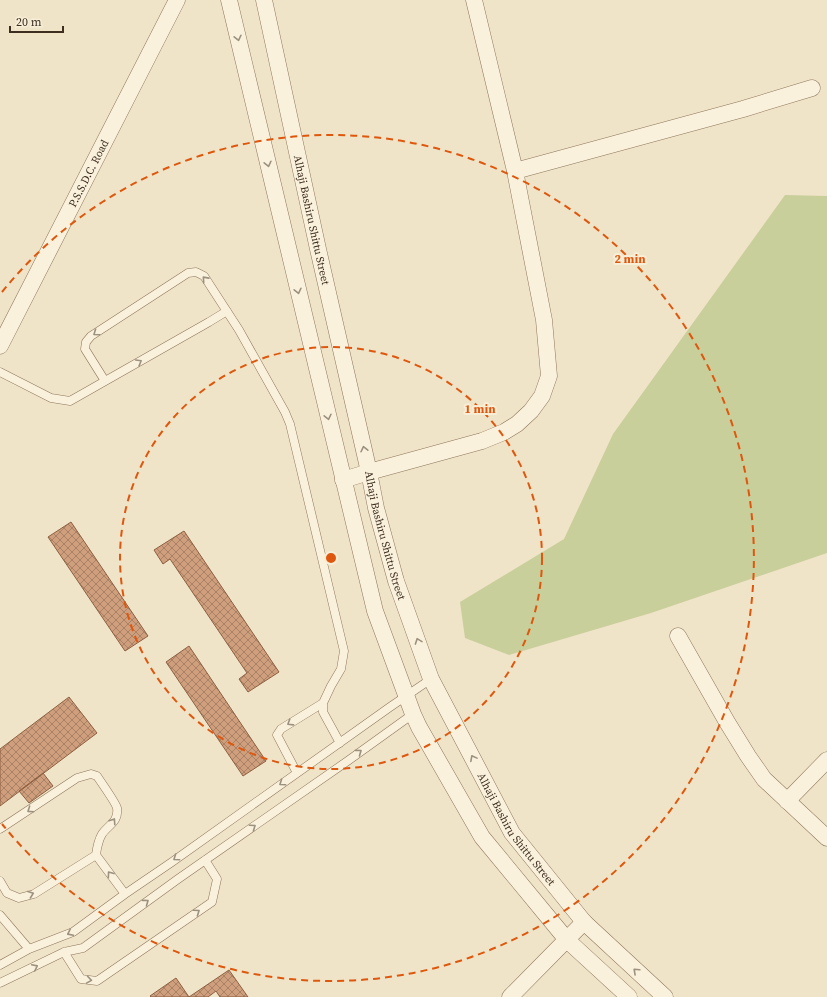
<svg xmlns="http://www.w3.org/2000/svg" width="827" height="997" font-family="'Source Serif 4',serif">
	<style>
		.grass { fill: #c9cf9b }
		.building { fill: url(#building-cross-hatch); stroke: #8d5f41 }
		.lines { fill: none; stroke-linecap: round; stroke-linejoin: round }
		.service-casing { stroke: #8d765c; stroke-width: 9 }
		.minor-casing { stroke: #8d765c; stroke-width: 17 }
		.service { stroke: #faf1dc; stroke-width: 8 }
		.minor { stroke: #faf1dc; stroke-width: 16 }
		.oneway { stroke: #9c907e }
		.ring { fill: none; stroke: #df570d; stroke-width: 2; stroke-dasharray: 7 5 }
		.labels { text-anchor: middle; stroke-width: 4; stroke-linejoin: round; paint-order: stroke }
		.street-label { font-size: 11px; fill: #3d2e20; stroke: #f7eed8 }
		.centre { fill: #df570d; stroke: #f7eed8; stroke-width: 2 }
		.ring-label { font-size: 12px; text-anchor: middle; font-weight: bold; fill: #df570d; stroke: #f7eed8; stroke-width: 4; stroke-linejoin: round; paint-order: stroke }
	</style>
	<defs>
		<pattern id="building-cross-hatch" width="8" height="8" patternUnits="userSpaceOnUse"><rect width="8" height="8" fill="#cf9f7d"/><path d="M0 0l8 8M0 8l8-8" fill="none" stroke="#a98266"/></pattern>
	</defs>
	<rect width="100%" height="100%" fill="#f0e4c8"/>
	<!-- grass -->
	<path class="grass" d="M785 195 827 196V553L651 613 509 655 465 638 460 602 564 539 613 434Z"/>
	<!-- building -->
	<path class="building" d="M71 522 148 636 125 651 48 537Z
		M184 531 279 672 248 692 239 679 247 673 170 559 163 564 154 550Z
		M189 646 266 761 243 776 166 662Z
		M69 697 97 733 0 806V749Z
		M43 773 53 786 29 803 19 791Z
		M229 970 248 997H220L216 991 208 997H189Z
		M176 978 189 997H151L150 996Z"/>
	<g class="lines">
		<defs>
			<path id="service" d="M0 372 51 398 70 401 209 322 227 311
				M105 381 85 349 86 342 91 336 188 273 196 272 204 276 239 330 285 412 290 424 344 651 341 669 331 686 323 703V712L340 743
				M297 773 277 735 281 729 323 703
				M0 829 77 778 91 774 97 776C101 782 116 803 117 808 119 822 108 825 102 834 98 841 97 847 96 855L125 894
				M0 881 7 893 19 898 34 894 96 855
				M0 915 29 949
				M64 952 81 979 97 981 212 902 217 879 205 860
				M0 965 29 949 73 932 125 894 172 862 390 707 431 679
				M0 983 64 952 83 948 178 879 349 760 413 714"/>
			<g id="minor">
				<path d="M229 0 375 611 413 714 419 727 482 837 567 940 629 997"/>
				<path id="s1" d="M264 0 318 249 369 472 376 508 396 581 431 679 512 833 584 922 665 997"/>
				<path d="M515 171 743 109 812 88"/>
				<path id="s2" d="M0 346 177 0"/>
				<path d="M343 480 369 472 482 441 504 432 517 424 531 411 542 396 549 376 544 320 515 171 474 0"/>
				<path d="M678 636 727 722 748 756 764 779 827 838"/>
				<path d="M787 801 827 760"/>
				<path d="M510 997 584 922"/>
			</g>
		</defs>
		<!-- service casing -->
		<use href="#service" class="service-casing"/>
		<!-- minor casing -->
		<use href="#minor" class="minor-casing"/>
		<!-- service -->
		<use href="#service" class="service"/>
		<!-- minor -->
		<use href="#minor" class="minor"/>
	</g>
	<!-- one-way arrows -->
	<defs><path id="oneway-chevron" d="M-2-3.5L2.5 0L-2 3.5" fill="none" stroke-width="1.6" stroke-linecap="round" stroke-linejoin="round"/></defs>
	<g class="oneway">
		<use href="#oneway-chevron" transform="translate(238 38) rotate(77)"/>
		<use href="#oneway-chevron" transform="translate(268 164) rotate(77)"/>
		<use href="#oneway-chevron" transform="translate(205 279) rotate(-132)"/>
		<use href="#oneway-chevron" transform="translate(298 291) rotate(77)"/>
		<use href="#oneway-chevron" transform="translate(96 333) rotate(145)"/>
		<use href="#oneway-chevron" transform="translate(139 362) rotate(-30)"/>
		<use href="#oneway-chevron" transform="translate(328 417) rotate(77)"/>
		<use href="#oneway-chevron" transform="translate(364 449) rotate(-103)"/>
		<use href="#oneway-chevron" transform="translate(418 641) rotate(-110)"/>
		<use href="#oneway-chevron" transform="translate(290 723) rotate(148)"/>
		<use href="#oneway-chevron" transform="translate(359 752) rotate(-36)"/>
		<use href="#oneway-chevron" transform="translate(473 758) rotate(-118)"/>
		<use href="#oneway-chevron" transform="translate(282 783) rotate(145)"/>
		<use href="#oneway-chevron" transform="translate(30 810) rotate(146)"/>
		<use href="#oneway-chevron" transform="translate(113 821) rotate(-56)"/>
		<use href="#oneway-chevron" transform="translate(253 827) rotate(-35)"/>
		<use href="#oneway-chevron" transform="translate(176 858) rotate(145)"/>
		<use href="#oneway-chevron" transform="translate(110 874) rotate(-126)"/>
		<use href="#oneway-chevron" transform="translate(31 894) rotate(-20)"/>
		<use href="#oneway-chevron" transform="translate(146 902) rotate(-36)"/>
		<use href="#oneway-chevron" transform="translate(197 912) rotate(-35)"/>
		<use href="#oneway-chevron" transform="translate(70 933) rotate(154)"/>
		<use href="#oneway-chevron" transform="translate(35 967) rotate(-26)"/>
		<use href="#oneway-chevron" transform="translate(636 971) rotate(-137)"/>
		<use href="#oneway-chevron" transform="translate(89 980) rotate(9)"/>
	</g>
	<!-- distance rings -->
	<g class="ring">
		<circle cx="331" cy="558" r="211"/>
		<path d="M2 292A423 423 0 1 1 2 824"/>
	</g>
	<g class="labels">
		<!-- street labels -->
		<g class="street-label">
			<text dy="4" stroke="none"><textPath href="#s2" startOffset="194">P.S.S.D.C. Road</textPath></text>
			<text dy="4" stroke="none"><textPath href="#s1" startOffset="225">Alhaji Bashiru Shittu Street</textPath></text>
			<text dy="4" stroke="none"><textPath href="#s1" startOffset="549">Alhaji Bashiru Shittu Street</textPath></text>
			<text dy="4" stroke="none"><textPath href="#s1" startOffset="873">Alhaji Bashiru Shittu Street</textPath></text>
		</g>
	</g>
	<circle cx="331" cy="558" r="6" class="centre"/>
	<g class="ring-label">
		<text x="630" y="263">2 min</text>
		<text x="480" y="413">1 min</text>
	</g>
	<!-- scale -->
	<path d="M10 26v6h53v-6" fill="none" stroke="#3d2e20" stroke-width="2"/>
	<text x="16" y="26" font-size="12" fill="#3d2e20" stroke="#f7eed8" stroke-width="3" paint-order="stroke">20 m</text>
</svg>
